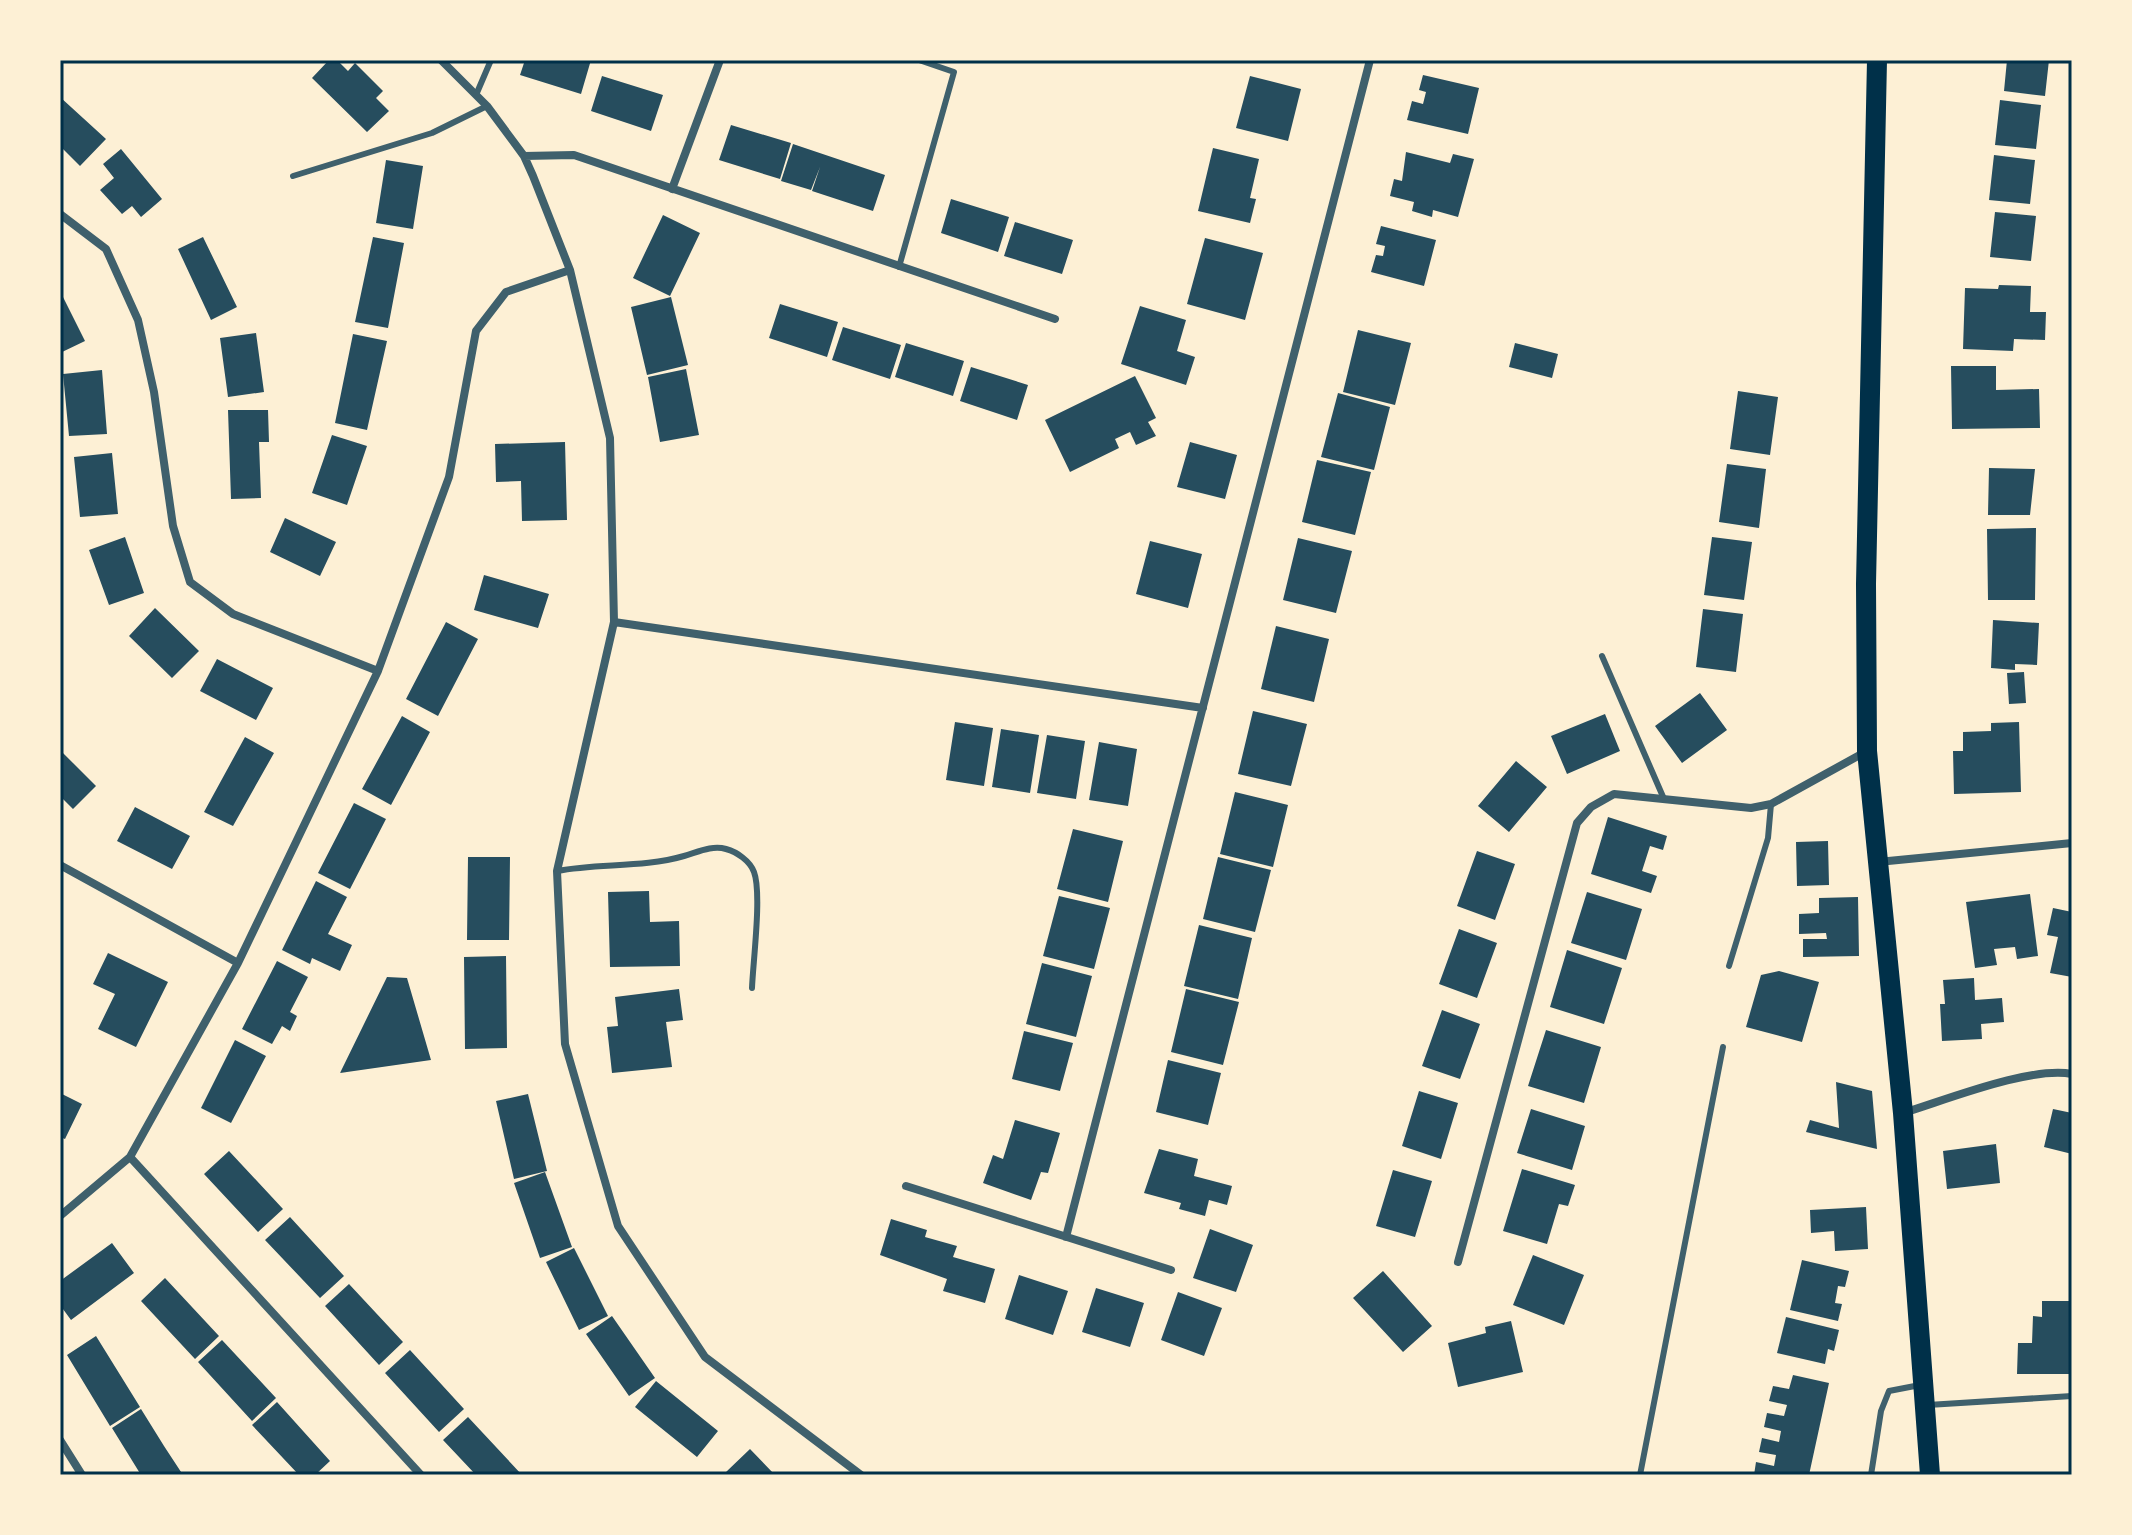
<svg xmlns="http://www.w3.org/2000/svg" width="2132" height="1535" font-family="'PT Serif',serif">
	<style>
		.building { fill: #264d5e }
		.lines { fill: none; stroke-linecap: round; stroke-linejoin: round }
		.service { stroke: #3f606c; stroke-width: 6 }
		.minor { stroke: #3f606c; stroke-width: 8 }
		.primary { stroke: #003049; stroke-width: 20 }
		.neatline { fill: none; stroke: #003049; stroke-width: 3 }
	</style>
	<rect width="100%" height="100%" fill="#fdf0d5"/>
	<!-- building -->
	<path class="building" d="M329 60H337L348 71 355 63 383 91 376 98 389 111 367 132 312 78Z
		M525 60H591L581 94 520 75Z
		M2007 60H2049L2045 96 2004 91Z
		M1423 75 1479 88 1468 134 1407 120 1412 101 1423 104 1426 92 1419 90Z
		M602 76 663 95 651 131 591 111Z
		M1250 76 1301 89 1288 141 1236 128Z
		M60 97 106 139 80 166 60 146Z
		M2000 100 2041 105 2036 149 1995 145Z
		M731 125 791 143 780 179 719 160Z
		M793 144 885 175 873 211 812 191 820 167 811 190 781 181Z
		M1213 148 1259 159 1250 198 1256 199 1250 223 1198 211Z
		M121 149 162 199 141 217 132 206 122 214 100 190 114 178 103 164Z
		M1406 152 1450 163 1453 154 1474 159 1458 217 1433 210 1432 217 1412 211 1414 202 1390 196 1394 179 1402 181Z
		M1994 155 2035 160 2030 204 1989 200Z
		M386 160 423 166 413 229 376 223Z
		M951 199 1009 217 998 252 941 233Z
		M1995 212 2036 216 2031 261 1990 257Z
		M663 215 700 233 670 296 633 278Z
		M1015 222 1073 240 1062 274 1004 256Z
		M1381 226 1436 240 1424 286 1371 272 1376 255 1383 256 1385 246 1376 244Z
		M203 237 237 307 211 320 178 249Z
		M373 237 404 243 388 328 355 322Z
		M1205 238 1263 253 1245 320 1187 304Z
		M1999 285 2031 286 2030 312H2046L2045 340 2014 339 2013 351 1963 349 1965 288 1998 289Z
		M60 291 85 341 60 353Z
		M671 297 688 365 647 375 631 307Z
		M780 304 838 322 827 357 769 338Z
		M1140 306 1186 320 1177 351 1195 357 1186 385 1121 364Z
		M843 327 901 345 890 379 832 360Z
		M1358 330 1411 343 1395 405 1343 392Z
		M256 333 264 392 228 397 220 338Z
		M353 334 387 341 367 430 335 423Z
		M906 343 964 361 953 396 895 377Z
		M1515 343 1558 354 1552 378 1509 367Z
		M1951 366H1996V390L2039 389 2040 428 1952 429Z
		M971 367 1028 385 1017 420 960 401Z
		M686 369 699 435 660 442 648 377Z
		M102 370 107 434 69 436 63 374Z
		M1135 376 1156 418 1148 422 1156 436 1136 445 1130 432 1115 439 1119 448 1070 472 1045 420Z
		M1738 391 1778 397 1770 455 1730 449Z
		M1338 393 1390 407 1374 470 1321 457Z
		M228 410H268L269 442H259L261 498 231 499Z
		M332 435 367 446 347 505 312 493Z
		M565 442 567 520 522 521 521 481 496 482 495 444Z
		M1190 442 1237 455 1225 499 1177 487Z
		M112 453 118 514 80 517 74 457Z
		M1317 460 1371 472 1355 535 1302 522Z
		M1727 464 1766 469 1759 528 1719 522Z
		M1989 468 2035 469 2030 515H1988Z
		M285 518 336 542 320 576 270 552Z
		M2036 528 2035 600H1988L1987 529Z
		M125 537 144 593 109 605 89 550Z
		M1712 537 1752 542 1744 600 1704 595Z
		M1298 538 1352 551 1336 613 1283 600Z
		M1150 541 1202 554 1188 608 1136 594Z
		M484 575 549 594 538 628 474 610Z
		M155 608 199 651 172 678 129 636Z
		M1703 609 1743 614 1736 672 1696 667Z
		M1993 620 2039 623 2037 665 2015 664V670L1991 668Z
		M446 622 478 639 438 716 406 699Z
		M1276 626 1329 639 1314 702 1261 689Z
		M217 659 273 688 256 720 200 691Z
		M2024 672 2026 703 2009 704 2007 673Z
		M1700 693 1727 730 1682 763 1655 726Z
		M1253 711 1307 724 1291 786 1238 774Z
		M1605 714 1620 751 1567 774 1551 736Z
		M402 716 430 732 391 805 362 789Z
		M955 722 993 728 984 786 946 780Z
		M2019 722 2021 792 1954 794 1953 751H1963V732L1991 731V723Z
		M1001 729 1039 735 1030 793 992 787Z
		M1047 735 1085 741 1076 799 1037 793Z
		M245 737 274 753 233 826 204 812Z
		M1099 742 1137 749 1128 806 1089 800Z
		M60 750 96 786 73 809 60 796Z
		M1516 761 1547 787 1509 832 1478 806Z
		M1235 792 1288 805 1273 867 1220 854Z
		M354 803 386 819 350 889 318 873Z
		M135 807 190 836 172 869 117 841Z
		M1608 817 1667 836 1663 850 1650 846 1642 871 1657 876 1651 893 1591 874Z
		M1073 829 1123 841 1108 902 1057 889Z
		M1828 841 1829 885 1797 886 1796 842Z
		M1477 851 1515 864 1495 920 1457 906Z
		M468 857H510L509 940H467Z
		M1218 857 1271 870 1255 932 1203 919Z
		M316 881 347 897 328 934 352 945 340 971 312 958 310 964 282 950Z
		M649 891 650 922 679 921 680 966 610 967 608 892Z
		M1587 892 1642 909 1626 960 1571 943Z
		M2030 894 2038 956 2017 959 2015 947 1994 949 1997 965 1975 968 1966 902Z
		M1059 896 1110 908 1094 969 1043 956Z
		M1858 897 1859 956 1803 957V939H1827L1826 933 1799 934V914L1819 913V898Z
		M2053 908 2072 912V977L2050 973 2058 937 2047 935Z
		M1199 925 1252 938 1238 999 1184 986Z
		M1459 929 1497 943 1477 998 1439 984Z
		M1567 950 1622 968 1604 1024 1550 1007Z
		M108 953 168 982 136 1047 98 1029 115 994 93 984Z
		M506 956 507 1048 465 1049 464 957Z
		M277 961 308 977 290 1012 297 1016 290 1031 282 1026 272 1044 242 1029Z
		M1042 963 1092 976 1076 1037 1026 1024Z
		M1779 971 1819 982 1802 1042 1746 1027 1761 975Z
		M387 977 407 978 431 1060 340 1073Z
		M1974 978 1975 1000 2002 998 2004 1022 1981 1024 1982 1039 1942 1041 1940 1004H1945L1943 980Z
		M679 989 683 1020 666 1022 672 1067 612 1073 607 1027 618 1026 615 997Z
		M1186 989 1239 1002 1223 1065 1171 1052Z
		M1442 1010 1480 1024 1460 1079 1422 1066Z
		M1546 1030 1601 1047 1584 1103 1528 1086Z
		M1024 1031 1073 1043 1060 1091 1012 1079Z
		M235 1040 266 1056 231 1123 201 1108Z
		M1168 1060 1221 1073 1208 1125 1156 1112Z
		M1836 1082 1872 1091 1877 1149 1806 1132 1810 1120 1839 1128Z
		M1419 1091 1458 1103 1441 1159 1402 1146Z
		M60 1093 82 1104 65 1139 60 1137Z
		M528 1094 547 1171 514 1179 496 1101Z
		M1531 1109 1585 1126 1572 1170 1517 1153Z
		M2053 1109 2072 1113V1154L2044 1147Z
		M1015 1120 1060 1133 1048 1173 1041 1172 1031 1200 983 1183 993 1155 1003 1159Z
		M1996 1144 2000 1183 1947 1189 1943 1151Z
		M1159 1149 1198 1159 1194 1176 1232 1186 1227 1205 1209 1200 1205 1216 1179 1209 1181 1203 1144 1193Z
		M229 1151 283 1209 258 1232 204 1174Z
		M1522 1169 1575 1185 1568 1206 1559 1204 1547 1244 1503 1231Z
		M1393 1170 1432 1181 1415 1237 1376 1226Z
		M545 1172 572 1247 540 1258 514 1183Z
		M1866 1207 1868 1249 1835 1251 1834 1231 1811 1233 1810 1210Z
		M290 1217 344 1276 320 1298 265 1240Z
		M891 1219 927 1230 925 1237 957 1246 953 1257 995 1269 985 1303 943 1291 947 1279 880 1255Z
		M1210 1229 1253 1245 1236 1292 1193 1278Z
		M112 1243 134 1273 71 1320 60 1305V1281Z
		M574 1248 608 1316 579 1330 546 1262Z
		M1533 1255 1584 1275 1564 1325 1513 1305Z
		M1802 1260 1849 1271 1845 1287 1838 1286 1835 1303 1842 1304 1838 1321 1790 1310Z
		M1383 1271 1432 1326 1403 1352 1353 1298Z
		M1019 1275 1068 1291 1053 1335 1005 1319Z
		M165 1278 219 1336 195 1359 141 1301Z
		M349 1284 403 1342 379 1365 325 1306Z
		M1096 1288 1144 1303 1130 1347 1082 1332Z
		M1178 1292 1222 1308 1204 1356 1161 1340Z
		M2042 1301H2072V1374H2017L2018 1343H2032L2033 1316 2042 1317Z
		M612 1316 655 1378 629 1396 586 1334Z
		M1786 1317 1839 1330 1834 1351 1828 1349 1825 1364 1777 1353Z
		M1511 1321 1523 1372 1458 1387 1448 1343 1486 1333 1485 1327Z
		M96 1336 140 1407 110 1426 67 1355Z
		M222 1340 276 1398 252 1421 198 1362Z
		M410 1350 464 1409 439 1432 385 1373Z
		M1793 1375 1829 1383 1809 1475H1754L1756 1462 1774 1466 1776 1455 1759 1452 1762 1438 1779 1442 1781 1431 1764 1427 1767 1413 1784 1416 1787 1405 1769 1401 1773 1386 1789 1389Z
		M656 1381 718 1431 697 1457 635 1407Z
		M277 1402 330 1461 315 1475H299L252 1425Z
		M141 1409 164 1446 183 1475H141L112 1428Z
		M468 1417 522 1475H476L443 1440Z
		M750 1449 775 1475 726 1472Z"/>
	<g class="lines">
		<!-- service -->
		<path class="service" d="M476 95 491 60
			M293 176 432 133 487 106
			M899 267 954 72 919 60
			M1602 656 1664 799
			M557 871C599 863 643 868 684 856 698 852 712 845 726 849 737 852 750 861 754 872 762 893 753 962 752 988
			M1729 966 1768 838 1771 804
			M1928 1405 2072 1396
			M1640 1475 1723 1047
			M1871 1475 1881 1411 1889 1391 1920 1385"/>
		<!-- minor -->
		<path class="minor" d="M441 60 487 106 524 156 533 176 570 270 610 438 614 622 557 871 565 1044 618 1226 705 1357 861 1475
			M524 156 574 155 1055 319
			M672 189 720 60
			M60 214 106 249 138 320 154 392 173 526 190 582 233 614 378 671
			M614 622 1203 708
			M1878 862 2072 843
			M60 865 238 963
			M1903 1113C1946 1100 2030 1066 2072 1074
			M130 1157 421 1475
			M906 1186 1171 1270
			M60 1216 130 1157 238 963 378 671 449 477 476 331 506 292 570 270
			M1066 1237 1370 60
			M1458 1262 1577 823 1591 807 1614 794 1751 808 1771 804 1867 751
			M60 1440 82 1475"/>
		<!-- primary -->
		<path class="primary" d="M1877 60 1866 584 1867 751 1903 1113 1930 1475"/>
	</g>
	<!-- border -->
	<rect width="2132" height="1535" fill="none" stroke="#fdf0d5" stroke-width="124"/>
	<rect x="62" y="62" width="2008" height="1411" class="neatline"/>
</svg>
